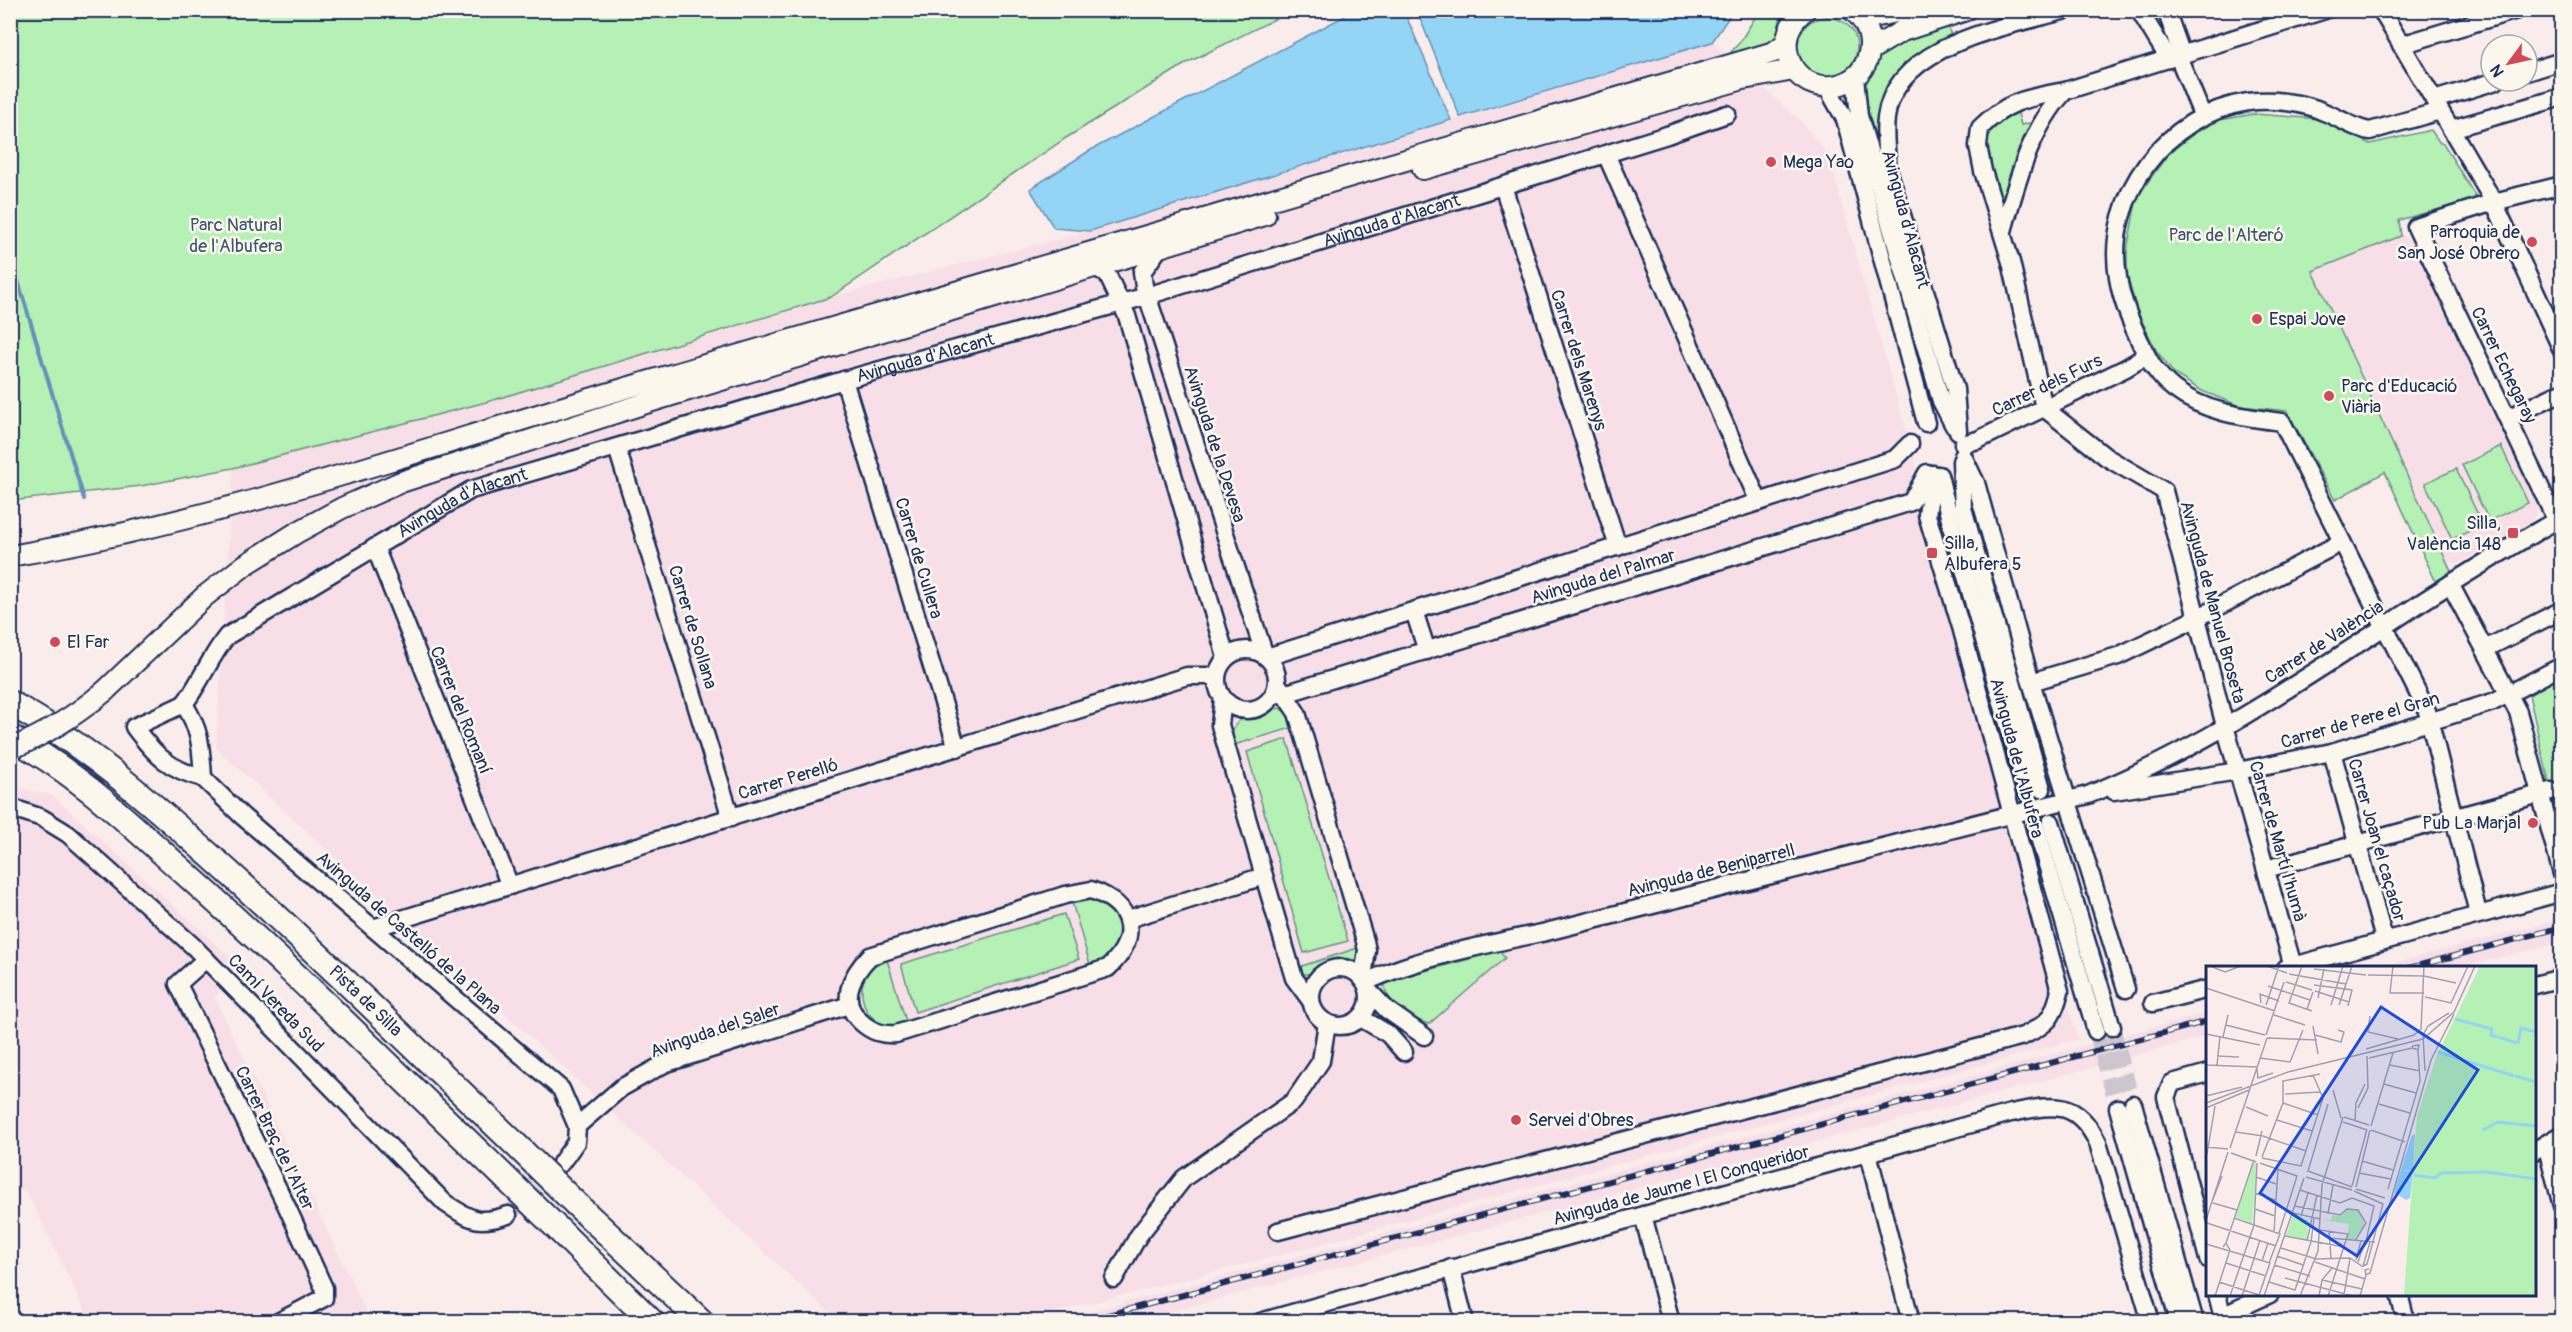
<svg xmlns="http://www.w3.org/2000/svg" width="2572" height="1332" font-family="Pangolin,sans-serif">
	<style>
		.built { fill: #f8dfe7 }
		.green { fill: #b5f0b4; stroke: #689089; stroke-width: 1.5 }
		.water { fill: #94d4f5; stroke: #6492b9; stroke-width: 1.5 }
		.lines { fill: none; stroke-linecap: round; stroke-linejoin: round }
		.stream { stroke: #6492b9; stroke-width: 4 }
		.minor-tunnel { stroke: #cdc6ce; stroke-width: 16; stroke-dasharray: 16 8; stroke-linecap: butt }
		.minor-casing { stroke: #1b2f5e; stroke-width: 21 }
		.major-casing { stroke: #1b2f5e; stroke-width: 24 }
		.highway-casing { stroke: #1b2f5e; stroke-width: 28 }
		.minor { stroke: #fbf7ec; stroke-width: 16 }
		.major { stroke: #fbf7ec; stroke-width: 20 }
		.highway { stroke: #fbf7ec; stroke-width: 24 }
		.rail-casing { stroke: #1b2f5e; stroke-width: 6 }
		.rail { stroke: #fbf7ec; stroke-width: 4; stroke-dasharray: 11; stroke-linecap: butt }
		.major-bridge-casing { stroke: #1b2f5e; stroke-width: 24; stroke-linecap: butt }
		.highway-bridge-casing { stroke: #1b2f5e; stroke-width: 28; stroke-linecap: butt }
		.major-bridge { stroke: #fbf7ec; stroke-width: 20 }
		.highway-bridge { stroke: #fbf7ec; stroke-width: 24 }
		.poi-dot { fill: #d1495b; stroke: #fbf7ec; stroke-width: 2 }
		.labels { text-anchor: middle; stroke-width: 5; stroke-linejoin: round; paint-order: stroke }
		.poi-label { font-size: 18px; fill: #1b2f5e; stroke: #fbf7ec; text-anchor: start }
		.street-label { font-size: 18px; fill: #1b2f5e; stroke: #fbf7ec }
		.park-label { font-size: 18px; fill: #3a566f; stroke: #fbf7ec }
		.inset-river { fill: none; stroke: #94d4f5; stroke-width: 3 }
		.inset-road { fill: none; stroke: #a1a0b2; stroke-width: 1.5 }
		.view { fill: #1d4ed8; fill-opacity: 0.15; stroke: #1d4ed8; stroke-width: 3 }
		.inset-edge { fill: none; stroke: #1b2f5e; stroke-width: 3 }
	</style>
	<rect width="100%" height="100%" fill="#faecea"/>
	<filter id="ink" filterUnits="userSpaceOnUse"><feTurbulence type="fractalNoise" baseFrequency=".0167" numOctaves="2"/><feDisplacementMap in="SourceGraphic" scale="12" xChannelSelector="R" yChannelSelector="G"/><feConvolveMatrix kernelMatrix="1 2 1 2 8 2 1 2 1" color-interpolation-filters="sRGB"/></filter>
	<g filter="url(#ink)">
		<!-- built -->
		<path class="built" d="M1712 42 1803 123 1828 155 2078 1039 1273 1257 1020 1321H839L216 748 233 468 490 401 831 297 1090 231Z
			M2401 236 2415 241 2538 508 2533 520 2457 564 2447 562 2313 270Z
			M11 787 52 795 238 964 215 998 368 1315 356 1322 90 1321 25 1189 11 1197Z
			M2561 919V942L2462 967H2379Z
			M2207 1013V1036L1928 1112 1135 1321H1055Z"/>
		<!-- green -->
		<path class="green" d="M10 11 11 10 1291 11 1187 63 1066 138 831 297 490 401 233 468 141 486 11 501Z
			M1759 11H1782L1776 40 1761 51 1724 60 1740 42Z
			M1797 47a30 30 0 1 1 60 0a30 30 0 1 1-60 0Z
			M1948 27 1952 38 1924 52 1879 134H1873L1863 91 1879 55 1885 49 1911 38Z
			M2017 109 2021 125 2037 121 2006 201 2001 203 1981 148 1987 127Z
			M2254 114 2320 119 2370 144 2431 130 2440 143H2443L2477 199 2399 220 2401 236 2313 271 2451 571 2436 582 2385 472 2335 500 2287 411 2240 406 2202 391 2174 374 2156 350 2138 313 2127 277V250L2137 197 2168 154 2195 133 2220 120Z
			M2501 446 2528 503 2489 521 2462 465Z
			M2456 469 2483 525 2452 539 2425 483Z
			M2561 677V834L2529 695Z
			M1279 708 1291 716 1295 727 1234 745C1225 715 1257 713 1279 708Z
			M1287 739 1348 941 1304 953 1247 752Z
			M1081 898C1101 900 1112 907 1121 925 1120 945 1108 959 1091 968L1071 899Z
			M1064 914 1079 959 915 1012 901 964Z
			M1361 947 1358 959 1354 960C1336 954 1322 962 1310 974H1304L1299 967Z
			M1499 951 1505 958 1429 1024C1412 1020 1389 1004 1384 987L1388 981Z
			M887 960 907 1024C856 1038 847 967 887 960Z"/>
		<!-- water -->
		<path class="water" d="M1356 10 1404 11 1451 120 1090 231 1054 228 1030 189 1089 151Z
			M1417 11H1733L1712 42 1460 117Z"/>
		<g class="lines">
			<!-- stream -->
			<path class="stream" d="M10 254 84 499"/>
			<!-- minor-tunnel -->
			<path class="minor-tunnel" d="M2112 1027 2133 1104
				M2096 1031 2118 1108
				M508 1215 554 1170"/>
			<defs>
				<g id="minor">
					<path d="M2139 10 2169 59"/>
					<path d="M2166 10 2182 55"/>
					<path d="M2381 10 2494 202 2562 350"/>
					<path d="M2401 45 2517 10"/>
					<path d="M2178 56 2203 117"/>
					<path d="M2527 72 2562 61"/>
					<path d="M1855 77 1859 116 1941 401 1954 426"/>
					<path d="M1827 87 1845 119 1926 423"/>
					<path d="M2434 100 2496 81"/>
					<path d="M2440 111 2370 131C2354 129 2340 118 2324 112 2303 102 2271 99 2248 102 2167 114 2104 196 2118 277 2121 299 2129 318 2138 337 2147 358 2156 375 2174 389 2205 413 2245 417 2282 422L2427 711 2478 913"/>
					<path d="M2451 129 2562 97"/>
					<path d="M1606 154 1759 502"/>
					<path d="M1503 186 1618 547"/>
					<path d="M2003 231C2017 182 2030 129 2065 91"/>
					<path d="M1160 247 1142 272 1144 286 1265 656"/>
					<path d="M1095 267 1107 274 1127 316 1226 657"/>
					<path d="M844 380 957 748"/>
					<path d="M2508 418 2562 392"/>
					<path d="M1958 431 1955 389 1888 169C1886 152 1884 135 1886 118 1895 43 2008 27 2066 10"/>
					<path d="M1963 444 1978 440 2126 368 2146 356"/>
					<path d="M617 448 731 818"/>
					<path d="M1963 456 1976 483 2031 682 2126 989"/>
					<path d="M1961 461 1963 508 2042 789"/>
					<path d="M1939 475 1950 520 2028 794"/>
					<path d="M2556 520 2416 227 2494 202 2562 185"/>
					<path d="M375 547 510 886"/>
					<path d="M2450 584 2518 712 2562 874"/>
					<path d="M1414 611 1427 651"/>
					<path d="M2485 649 2562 610"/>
					<circle cx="1247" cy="680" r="30"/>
					<path d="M1267 657 1895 459 1910 444"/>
					<path d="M2031 682 2118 656 2197 618 2342 542"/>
					<path d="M1279 686 1297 713 1365 941 1367 950 1363 977"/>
					<path d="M1274 695 1294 691 1911 502 1927 473"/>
					<path d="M1223 699 1220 725 1264 876 1294 978 1311 1001"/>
					<path id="s1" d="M184 704C201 682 210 657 227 636L471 490 844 380 1147 296 1667 135 1727 114"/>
					<path d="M184 704C201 731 201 747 203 778 168 769 155 755 134 727Z"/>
					<path d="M2332 752 2384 939"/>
					<path d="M203 778 242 816 561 1089 577 1126"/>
					<path d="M2114 791 2238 771 2332 752 2493 702 2562 666"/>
					<path d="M10 807 42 818 68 834 193 946 445 1203C471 1220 478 1225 508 1215"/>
					<path d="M2051 822 2112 1027"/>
					<path d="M2036 827 2096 1031"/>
					<path d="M2266 869 2551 791"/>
					<path d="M1091 890C1133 904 1141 937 1108 968L896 1034C882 1035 872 1032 861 1022 838 1001 851 975 870 956L1065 895Z"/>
					<path d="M1128 919 1264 876"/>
					<path d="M373 928 1187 676H1216"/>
					<path d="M206 959 178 984 287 1207 324 1288V1298L278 1322"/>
					<path d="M2293 966 2225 726 2164 491 2106 457 2044 408 2011 262 1983 171 1978 146 1980 128C2008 100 2028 98 2065 91L2325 10"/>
					<circle cx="1340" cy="997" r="29"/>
					<path d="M2286 968 2562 892"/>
					<path d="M1366 982C1419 957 1489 944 1546 932L2088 795C2194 752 2289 689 2384 627 2442 588 2501 552 2562 517"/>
					<path d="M2534 985 2562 978"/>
					<path d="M1369 991 1387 1010 1424 1036"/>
					<path d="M2153 1003 2208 989"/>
					<path d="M1361 1018 1388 1034 1404 1052"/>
					<path d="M2208 1073 2172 1083 2166 1097 2208 1259"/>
					<path d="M2133 1104 2195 1322"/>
					<path d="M2118 1108 2179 1322"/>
					<path d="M2546 1144 2562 1206"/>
					<path d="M2534 1151 2562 1134"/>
					<path d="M1868 1153 1911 1322"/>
					<path d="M561 1163 576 1142 577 1126 621 1088 664 1064 849 1005"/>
					<path d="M1643 1215 1671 1322"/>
					<path d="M1278 1231 2023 1036C2048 1024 2053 1019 2060 991L1961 627 1927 515 1933 474"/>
					<path d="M1451 1268 1465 1322"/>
					<path d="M1114 1279 1139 1235 1184 1178 1294 1101 1321 1061 1327 1023"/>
					<path d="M2217 1294 2224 1322"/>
					<path d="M2399 1294 2406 1322"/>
					<path d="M2222 1316 2270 1294"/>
					<path d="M1260 1322 2011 1113C2053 1105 2076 1098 2098 1143L2151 1322"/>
				</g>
				<path id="major" d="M1805 10C1792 20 1785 34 1787 50 1794 103 1872 96 1870 41 1869 29 1862 17 1852 10
					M1857 14 1873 17 1906 10
					M1870 50 1902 31 1966 10
					M1423 169 1743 79 1794 70
					M10 556C229 519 438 443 650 381 1025 272 1400 162 1774 52L1786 43
					M105 691 205 596 245 565 296 533 342 508 401 482 649 402 1265 215"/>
				<g id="highway">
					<path id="s2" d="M10 703C88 746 150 802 216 861 318 952 415 1049 514 1143"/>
					<path d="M10 737C76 771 131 825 186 874 291 968 391 1068 493 1166"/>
					<path d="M577 1205 702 1322"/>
					<path d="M556 1227 652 1322"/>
				</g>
			</defs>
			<!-- minor casing -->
			<use href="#minor" class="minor-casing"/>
			<!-- major casing -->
			<use href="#major" class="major-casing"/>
			<!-- highway casing -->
			<use href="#highway" class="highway-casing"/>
			<!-- minor -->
			<use href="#minor" class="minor"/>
			<!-- major -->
			<use href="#major" class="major"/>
			<!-- highway -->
			<use href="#highway" class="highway"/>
			<defs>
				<path id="rail" d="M2409 968 2562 927
					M1082 1322 2208 1021"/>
			</defs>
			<!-- rail casing -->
			<use href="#rail" class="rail-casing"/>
			<!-- rail -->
			<use href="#rail" class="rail"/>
			<defs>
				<path id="major-bridge" d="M10 749C46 735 76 715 105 691"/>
				<path id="highway-bridge" d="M514 1143 577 1205
					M493 1166 556 1227"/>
			</defs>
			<!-- major-bridge casing -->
			<use href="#major-bridge" class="major-bridge-casing"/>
			<!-- highway-bridge casing -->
			<use href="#highway-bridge" class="highway-bridge-casing"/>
			<!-- major-bridge -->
			<use href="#major-bridge" class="major-bridge"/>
			<!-- highway-bridge -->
			<use href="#highway-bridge" class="highway-bridge"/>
		</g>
	</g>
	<!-- markers -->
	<g class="poi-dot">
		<circle cx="1771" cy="162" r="6"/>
		<circle cx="2532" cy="242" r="6"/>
		<circle cx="2257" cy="319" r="6"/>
		<circle cx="2329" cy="396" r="6"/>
		<rect x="2507" y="527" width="12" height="12" rx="3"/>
		<rect x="1926" y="547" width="12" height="12" rx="3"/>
		<circle cx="55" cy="642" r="6"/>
		<circle cx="2533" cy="823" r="6"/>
		<circle cx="1516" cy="1120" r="6"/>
	</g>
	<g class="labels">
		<!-- poi labels -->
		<g class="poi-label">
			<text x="1783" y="168">Mega Yao</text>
			<text x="2520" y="238" text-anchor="end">Parroquia de<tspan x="2520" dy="21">San José Obrero</tspan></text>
			<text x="2269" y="325">Espai Jove</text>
			<text x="2341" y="392">Parc d'Educació<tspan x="2341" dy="21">Viària</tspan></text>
			<text x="2501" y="529" text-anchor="end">Silla,<tspan x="2501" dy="21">València 148</tspan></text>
			<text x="1944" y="549">Silla,<tspan x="1944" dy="21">Albufera 5</tspan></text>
			<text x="67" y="648">El Far</text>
			<text x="2521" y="829" text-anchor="end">Pub La Marjal</text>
			<text x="1528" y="1126">Servei d'Obres</text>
		</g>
		<!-- street labels -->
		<g class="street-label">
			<text transform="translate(1906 219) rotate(75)" y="6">Avinguda d'Alacant</text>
			<text dy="6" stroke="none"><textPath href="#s1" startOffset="1324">Avinguda d'Alacant</textPath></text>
			<text dy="6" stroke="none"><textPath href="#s1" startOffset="838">Avinguda d'Alacant</textPath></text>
			<text transform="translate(1579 360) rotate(72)" y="6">Carrer dels Marenys</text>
			<text transform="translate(2504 365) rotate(64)" y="6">Carrer Echegaray</text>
			<text transform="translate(2047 385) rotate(-26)" y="6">Carrer dels Furs</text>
			<text transform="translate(1215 444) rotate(72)" y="6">Avinguda de la Devesa</text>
			<text dy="6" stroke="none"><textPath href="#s1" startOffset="352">Avinguda d'Alacant</textPath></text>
			<text transform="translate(919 558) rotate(73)" y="6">Carrer de Cullera</text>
			<text transform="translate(1603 576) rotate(-17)" y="6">Avinguda del Palmar</text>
			<text transform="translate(2213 602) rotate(75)" y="6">Avinguda de Manuel Broseta</text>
			<text transform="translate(693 627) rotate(73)" y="6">Carrer de Sollana</text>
			<text transform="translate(2324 642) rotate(-33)" y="6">Carrer de València</text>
			<text transform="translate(461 710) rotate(68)" y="6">Carrer del Romaní</text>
			<text transform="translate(2360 720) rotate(-16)" y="6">Carrer de Pere el Gran</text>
			<text transform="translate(2017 758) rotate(75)" y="6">Avinguda de l'Albufera</text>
			<text transform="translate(788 779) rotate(-17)" y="6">Carrer Perelló</text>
			<text transform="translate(2377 840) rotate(74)" y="6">Carrer Joan el caçador</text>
			<text transform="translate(2278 841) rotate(74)" y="6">Carrer de Martí l'humà</text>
			<text transform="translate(1711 870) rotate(-14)" y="6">Avinguda de Beniparrell</text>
			<text transform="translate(409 933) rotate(41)" y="6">Avinguda de Castelló de la Plana</text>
			<text dy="6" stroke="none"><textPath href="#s2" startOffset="465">Pista de Silla</textPath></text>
			<text transform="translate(276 1003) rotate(46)" y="6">Camí Vereda Sud</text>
			<text transform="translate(715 1030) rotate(-19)" y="6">Avinguda del Saler</text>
			<text transform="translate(275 1138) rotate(64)" y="6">Carrer Braç de l'Alter</text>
			<text transform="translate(1681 1185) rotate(-15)" y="6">Avinguda de Jaume I El Conqueridor</text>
		</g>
		<!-- park labels -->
		<g class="park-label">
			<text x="236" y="231">Parc Natural<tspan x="236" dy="21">de l'Albufera</tspan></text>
			<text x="2226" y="241">Parc de l'Alteró</text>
		</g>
	</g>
	<!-- overview -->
	<g transform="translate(2206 966)">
		<rect width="330" height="330" fill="#faecea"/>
		<path d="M274 0H330V330H198L211 150 230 91ZM47 197 51 198 46 257 30 251ZM142 243 152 244 159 259 148 273H141L143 258 115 254H125L126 249 134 250ZM87 249 102 254 101 275 80 270Z" fill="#b5f0b4"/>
		<path d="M206 169H209L207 205 196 204 207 206 204 232 200 234 188 226Z" fill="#94d4f5"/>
		<path class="inset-river" d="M249 53 286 63 285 69 291 71M292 71 311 77M312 77 315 62 330 66M232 86 308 110M309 110 330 116M277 164 292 156 330 160M208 209 229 212 235 207 281 206 330 213"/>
		<path class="inset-road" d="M4 0 19 6 35 0M61 0 81 7M96 0 83 37 106 45M187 0 184 27H218M108 3 160 9M83 8 140 18M162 9 218 10 250 17M80 16 106 24M108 19 146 24 142 40M62 20 104 34M0 22 69 45M109 25 143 36M219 31 245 37 262 0M112 32 118 3M55 37 54 28 73 35M60 39 73 0M125 39 137 0M133 39 146 0M101 43 107 26M68 49 99 59M164 50 162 66 192 73M20 59 59 69M107 60 112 88M0 68 54 79M60 69 78 16M109 69 135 76 138 66 132 64M17 71 22 49M61 72 111 74M213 79 212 84 206 82 207 80ZM160 83 208 69 215 63 218 0M11 90 33 91M54 92 84 96 97 64M163 92 206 82M0 99 51 101M11 99 14 70M184 99 214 105M51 103 52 112 67 107M219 105 217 69 222 60 243 47M178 118 210 127M127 124 135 152M79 128 114 126M0 130 36 121M0 137 82 106 217 73 248 46 269 0M77 137 112 149M122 138 102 205 146 221M173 138 204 147M40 141 62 150M0 142 43 124M152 142 162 122 161 90M138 151 163 159M71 154 106 165M149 154 150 137 159 118M137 156 161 164M165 160 187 87M165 164 199 176M30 166 57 170 100 185M0 181 22 183M24 182 61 72M25 187 50 196M1 188 9 140M50 190 56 165M56 191 77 137V115L114 108M56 192 95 200 117 132 107 109M156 195 187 204M54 197 91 210 73 267M153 207 185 213M50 211 70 218M100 211 146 224M146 220 161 163M150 221 164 164M150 223 179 232M182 223 214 115 212 84M94 224 134 237 146 232 168 240 160 275M148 225 177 238 161 298 157 300M49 227 69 234M7 237 31 244M89 240 134 249 141 243 152 244 160 257 149 275M4 241 16 210M49 243 69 250M87 247 114 253M122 248 127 219M95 250 102 227M28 252 74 268 63 297M0 254 22 186M1 257 70 280M114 264 142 268 122 330M123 265 125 292M68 266 72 203M79 270 138 281M123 272 169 276M101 275 111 229M105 276 108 253M20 277 48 194M0 278 64 297 53 329 13 316M75 282 110 293 144 292 157 301M71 290 97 299M150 294 155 275M56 295 62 277M109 296 159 313M152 296 159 275M20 297 60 310M68 299 104 310M157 300 164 276M163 303 159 304 160 309 164 307 225 94 248 48M79 312 147 330M116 314 156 323M63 316 89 324 105 276M138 329 144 292M9 330 24 284 20 277 17 281M24 330 48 259 51 197M36 330 54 274M58 330 98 212M94 330 112 285 116 219 137 151M113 330 116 314 126 302M154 330 160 309"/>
		<path class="view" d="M175 41 272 104 151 290 54 227Z"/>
		<rect width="330" height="330" class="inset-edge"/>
	</g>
	<!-- margin -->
	<rect width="2572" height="1332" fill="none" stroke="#fbf7ec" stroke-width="36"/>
	<rect x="18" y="18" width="2536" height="1296" fill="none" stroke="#1b2f5e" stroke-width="2" filter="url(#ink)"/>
	<!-- north arrow -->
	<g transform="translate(2509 63) rotate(237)"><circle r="28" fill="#fbf7ec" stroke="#a1a7b3" stroke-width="1.5"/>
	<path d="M0-4.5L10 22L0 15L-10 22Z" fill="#d1495b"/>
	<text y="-9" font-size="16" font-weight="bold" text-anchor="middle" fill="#1b2f5e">N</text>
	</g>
</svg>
